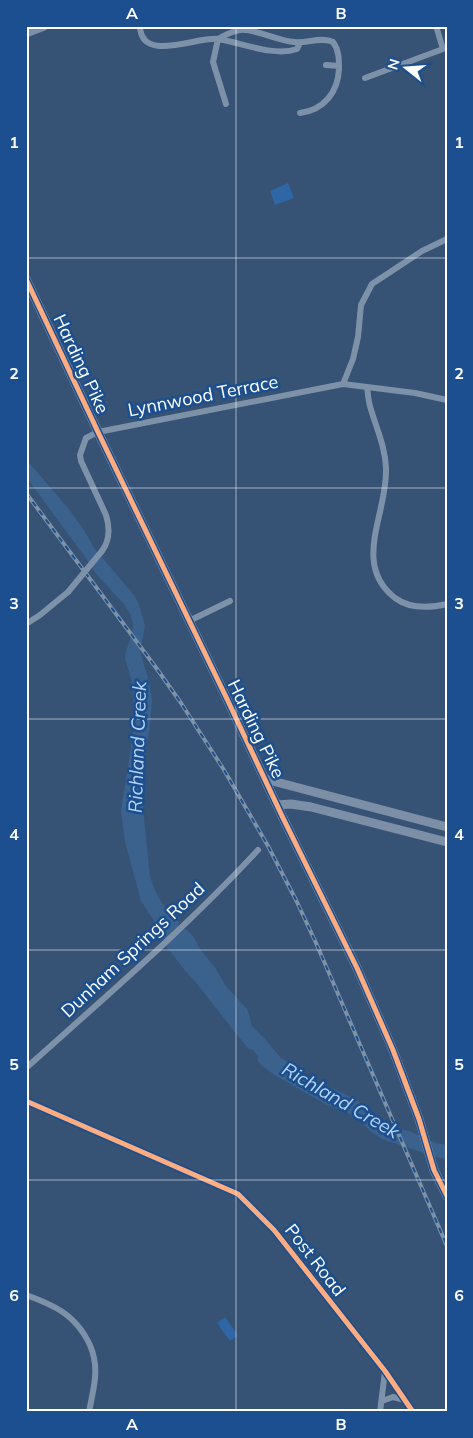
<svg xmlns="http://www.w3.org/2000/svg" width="473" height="1438" font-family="Mulish,sans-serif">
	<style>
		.green { fill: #2f66a5 }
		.water { fill: #3b618d }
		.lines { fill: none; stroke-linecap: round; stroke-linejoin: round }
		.minor { stroke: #7d92a8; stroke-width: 6 }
		.major { stroke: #7d8ea7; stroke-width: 9 }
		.rail-casing { stroke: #7e92a7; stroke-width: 4 }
		.rail { stroke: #1b4f8f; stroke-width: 2; stroke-dasharray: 5.5; stroke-linecap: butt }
		.minor-bridge { stroke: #7d92a8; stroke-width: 6 }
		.cycleway-casing { stroke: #1b4f8f; stroke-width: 8 }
		.cycleway { stroke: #ffac80; stroke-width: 5 }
		.grid { fill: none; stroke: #fff; stroke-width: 1; stroke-opacity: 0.55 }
		.labels { text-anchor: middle; stroke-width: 5; stroke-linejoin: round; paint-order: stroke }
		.street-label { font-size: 18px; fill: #fff; stroke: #1b4f8f }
		.water-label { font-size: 19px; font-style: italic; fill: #b5d3f5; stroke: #1b4f8f }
		.neatline { fill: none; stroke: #fff; stroke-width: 2 }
		.grid-label { font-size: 16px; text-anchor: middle; font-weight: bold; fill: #fff }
	</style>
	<rect width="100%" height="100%" fill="#365274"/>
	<!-- green -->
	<path class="green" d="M288 183 294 198 275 205 270 191Z
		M225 1317 238 1335 230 1341 217 1323Z"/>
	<!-- water -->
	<path class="water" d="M26 459 68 508 84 530 94 548 134 595 139 604 145 626 140 651 149 682 152 701 150 727 146 748 142 799 150 875C154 894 165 909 179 922L178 926 181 929H186L193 936 200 949 216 969 226 986 247 1009 250 1018 252 1026 266 1040 280 1057 308 1077 351 1097 366 1107 376 1117 387 1126 409 1131 436 1143 447 1145V1159L439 1158 382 1139 370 1131 360 1121 348 1113 327 1105 276 1076 262 1066 257 1060 258 1057 253 1050 249 1049 246 1046 193 979C182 969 176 957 167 948V943L163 937 160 930 141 901 125 842 121 811 132 740 135 715 131 678 125 659 126 651 132 634 133 624 130 614 124 604 97 575 85 557 26 477Z"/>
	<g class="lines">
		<!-- minor -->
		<path class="minor" d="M140 26C141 64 198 36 218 39L213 62 226 104
			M218 39C225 35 232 31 240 30 253 28 279 41 294 42 306 44 322 36 333 42 339 50 339 59 339 69 338 92 324 110 300 113
			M218 39C242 43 274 57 297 49L300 43
			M326 65 339 66
			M365 78 443 49 436 26
			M343 384 353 359 358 337 361 305 372 284 422 251 447 239
			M367 387C368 393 368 399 370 406 376 428 385 445 386 468 388 513 351 564 395 598 410 609 430 608 447 604
			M102 551C110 540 110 528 106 515L81 461 80 455 86 438 98 432 343 384 415 393 447 400
			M189 621 230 601
			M26 624 40 615 68 592
			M26 1068C105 997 186 928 258 850
			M26 1101 238 1194 274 1230 385 1371 413 1412
			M26 1295C40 1300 56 1306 68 1316 80 1326 91 1342 94 1358 98 1375 92 1395 89 1412
			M382 1401 393 1397 405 1400
			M380 1412 385 1371"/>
		<!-- major -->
		<path class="major" d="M26 33 44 26
			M26 279 98 432 227 699 283 818 357 968 393 1050 419 1119 434 1170 447 1196
			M265 779 447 827
			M277 805 291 804 311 807 447 842"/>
		<defs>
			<path id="rail" d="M26 493 157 669 181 703 224 770 268 846 296 900 316 943 447 1246"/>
		</defs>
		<!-- rail casing -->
		<use href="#rail" class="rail-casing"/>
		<!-- rail -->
		<use href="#rail" class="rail"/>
		<!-- minor-bridge -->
		<path class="minor-bridge" d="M68 592 102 551"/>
		<defs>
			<path id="cycleway" d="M26 279 98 432 227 699 283 818 357 968 393 1050 419 1119 434 1170 447 1196
				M26 1101 238 1194 274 1230 385 1371 413 1412"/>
		</defs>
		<!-- cycleway casing -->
		<use href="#cycleway" class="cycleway-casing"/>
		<!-- cycleway -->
		<use href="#cycleway" class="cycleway"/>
	</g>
	<!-- grid -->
	<path class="grid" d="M236 26V1412M26 258H447M26 488H447M26 719H447M26 950H447M26 1180H447"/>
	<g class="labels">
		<!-- street labels -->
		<g class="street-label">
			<text transform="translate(81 364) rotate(65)" y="6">Harding Pike</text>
			<text transform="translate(203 396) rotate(-11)" y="6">Lynnwood Terrace</text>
			<text transform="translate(256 729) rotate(64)" y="6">Harding Pike</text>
			<text transform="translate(133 950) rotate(-43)" y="6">Dunham Springs Road</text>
			<text transform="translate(315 1260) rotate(52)" y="6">Post Road</text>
		</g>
		<!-- water labels -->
		<g class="water-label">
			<text transform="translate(137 747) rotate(-88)" y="7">Richland Creek</text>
			<text transform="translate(341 1100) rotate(30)" y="7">Richland Creek</text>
		</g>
	</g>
	<!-- border -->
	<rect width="473" height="1438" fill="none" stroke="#1b4f8f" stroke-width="55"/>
	<!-- north arrow -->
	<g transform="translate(406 68) rotate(287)" stroke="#1b4f8f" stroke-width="4" paint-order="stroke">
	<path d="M0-4L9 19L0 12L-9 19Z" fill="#ffffff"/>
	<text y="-8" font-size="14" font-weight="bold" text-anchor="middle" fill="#ffffff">N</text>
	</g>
	<rect x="28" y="28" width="418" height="1382" class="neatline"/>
	<g class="grid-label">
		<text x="132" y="19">A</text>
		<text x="341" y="19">B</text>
		<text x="14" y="148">1</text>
		<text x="459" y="148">1</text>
		<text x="14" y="379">2</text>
		<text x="459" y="379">2</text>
		<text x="14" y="609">3</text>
		<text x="459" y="609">3</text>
		<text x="14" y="840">4</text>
		<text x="459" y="840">4</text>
		<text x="14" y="1070">5</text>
		<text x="459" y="1070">5</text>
		<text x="14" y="1301">6</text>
		<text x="459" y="1301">6</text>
		<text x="132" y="1430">A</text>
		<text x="341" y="1430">B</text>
	</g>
</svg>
